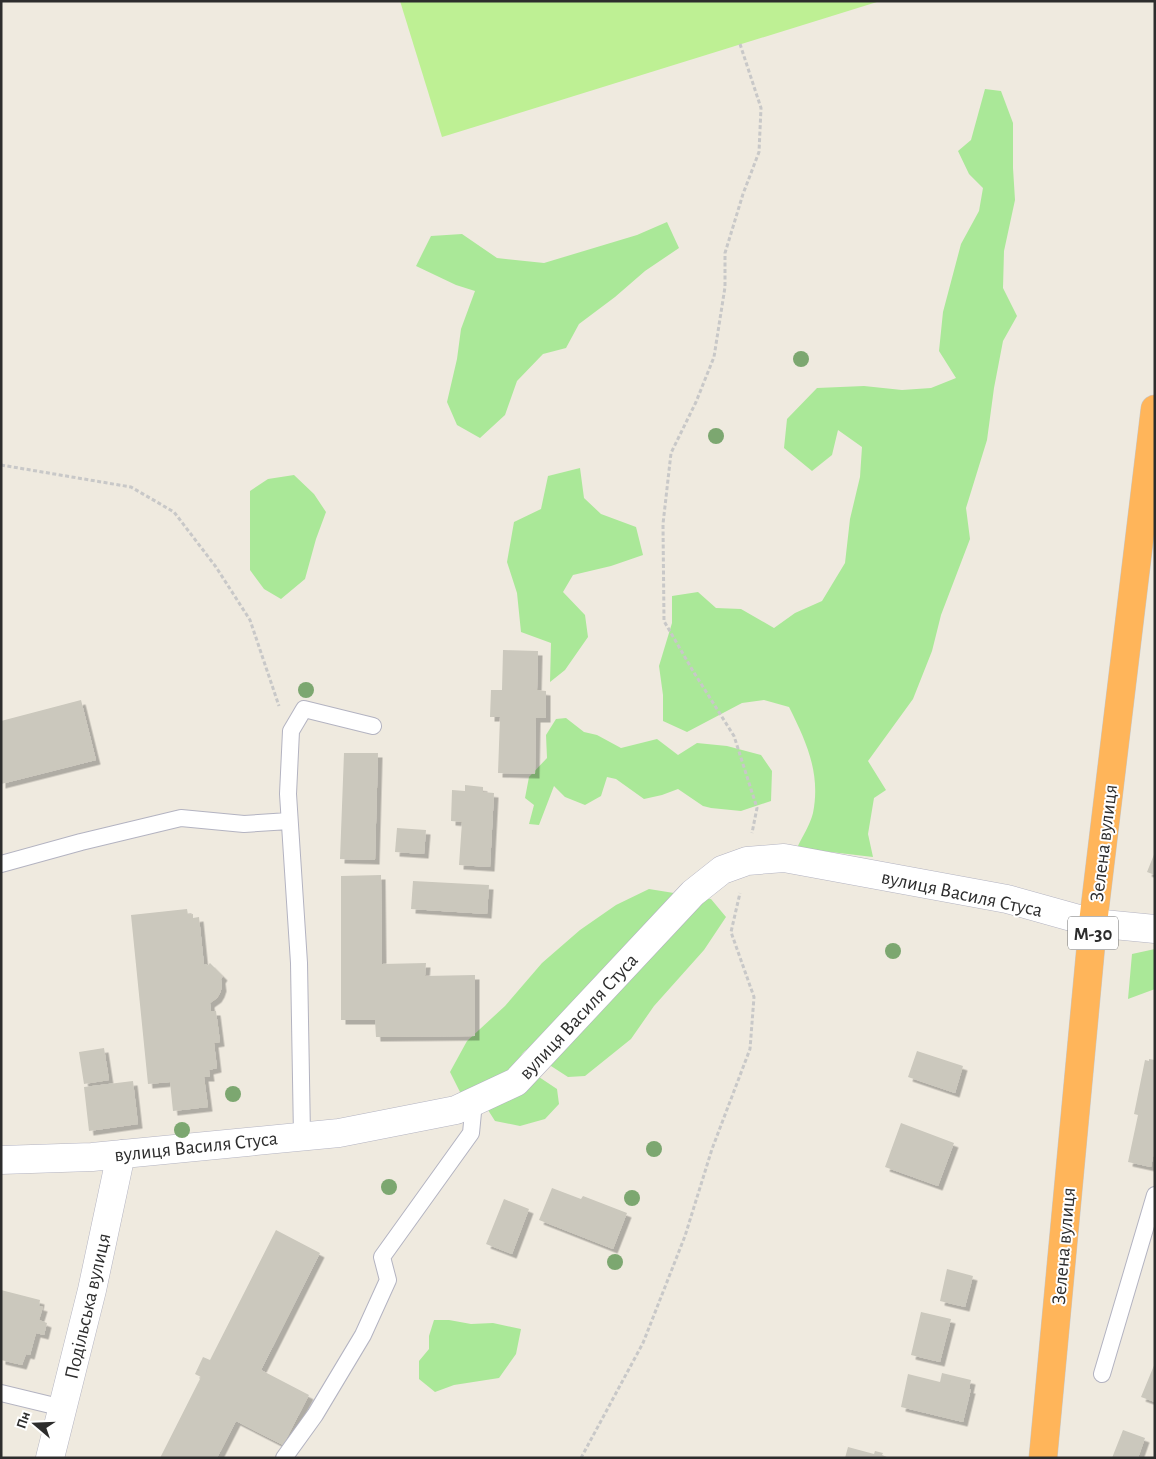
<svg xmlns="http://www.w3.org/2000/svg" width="1156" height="1459" font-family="'Alegreya Sans',sans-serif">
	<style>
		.green { fill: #aae898 }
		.pitch { fill: #bef094 }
		.building { fill: #cbc8bd; filter: url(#shadow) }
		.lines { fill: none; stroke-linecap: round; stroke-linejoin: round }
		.lane-casing { stroke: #b3b3c1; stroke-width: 18 }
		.street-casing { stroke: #b3b3c1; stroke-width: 29 }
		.highway-casing { stroke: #c8c8c8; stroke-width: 29 }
		.path { stroke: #c8c8c8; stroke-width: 3; stroke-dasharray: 4 2.5; stroke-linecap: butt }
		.lane { stroke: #fff; stroke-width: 16 }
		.street { stroke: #fff; stroke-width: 28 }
		.highway { stroke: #ffb55a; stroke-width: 28 }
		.tree { fill: #7ca770 }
		.labels { text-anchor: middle; stroke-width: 4; stroke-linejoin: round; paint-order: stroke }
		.shield { fill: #fff; stroke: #6c6c6c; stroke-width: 1 }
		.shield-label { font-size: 19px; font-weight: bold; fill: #2d2d2d }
		.street-label { font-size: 20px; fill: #2d2d2d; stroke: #fff }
	</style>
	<defs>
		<filter id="shadow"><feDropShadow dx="4.5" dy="4.5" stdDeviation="0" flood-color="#0004"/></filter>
	</defs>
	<rect width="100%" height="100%" fill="#efeadf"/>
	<!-- green -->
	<path class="green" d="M985 89 1001 91 1013 123V168L1015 200 1004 251 1003 288 1017 316 1003 341 994 388 987 440 966 508 970 539 941 615 932 651 913 699 868 761 886 790 874 798 868 834 873 857 797 848C802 837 810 825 813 813 821 773 806 741 789 707L764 700 742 703 687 732 663 721V695L659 666 672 623V596L698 592 716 608 741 609 774 628 795 613 822 601 845 563 850 519 860 477 862 447 838 430 832 455 812 471 784 448 787 419 817 388 864 386 902 390 931 388 956 378 939 351 943 312 961 244 979 211 983 188 969 174 958 151 971 140Z
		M667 222 679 248 645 271 615 297 579 324 566 348 543 354 517 381 505 415 480 438 457 425 447 402 457 359 461 329 475 291 456 285 416 266 431 236 462 234 497 258 544 263 637 235Z
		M580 468 584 498 601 514 636 527 643 555 611 566 573 575 563 592 585 615 588 637 565 670 550 682 551 643 521 632 517 593 507 562 514 522 541 509 548 476Z
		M294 475 314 494 326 512 316 539 305 579 281 599 264 589 250 570V491L268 479Z
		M566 718 584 732 597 735 621 748 657 739 678 755 697 743 727 746 761 755 772 771 771 801 741 811 711 808 703 806 678 789 662 795 644 799 616 779 607 777 601 796 585 805 565 797 554 786 539 825 529 824 534 805 525 798 529 777 547 758 546 735 556 719Z
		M649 889 711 899 726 917 704 950 654 1006 631 1039 585 1076 568 1077 551 1066 540 1045C523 1049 520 1053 517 1070L539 1077 557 1089 559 1104 545 1119 520 1126 495 1121 488 1110 462 1096 450 1072 467 1041 505 1006 542 963 580 930 616 905Z
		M1155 949V989L1128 999 1132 954Z
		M434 1320H449L471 1324 493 1323 521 1329 516 1354 499 1378 454 1385 435 1392 419 1379V1361L429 1349V1336Z"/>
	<!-- pitch -->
	<path class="pitch" d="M400 1H877V2L442 137Z"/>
	<!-- building -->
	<path class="building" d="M503 650 538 651 537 690 546 691V718H536L535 774 498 773 500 717H490L491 690H502Z
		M81 700 96 760 1 784V721Z
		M344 753H378L375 860 340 859Z
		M465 785 483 787V792L494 793 490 867 459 865 462 822 451 821 452 790 465 791Z
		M397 828 426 830 424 854 395 852Z
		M1155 852V875L1147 872Z
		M381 875 382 964 426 963 425 976 475 975V1036L376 1037 375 1020H341V876Z
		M413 881 489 885 487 914 411 909Z
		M187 909 188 915 193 914V918L199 917 204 965 206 964 207 966 210 963 223 976 221 979 222 987 220 993 217 998 210 1003 211 1011H216L220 1042 214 1043 217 1068 209 1070 210 1077H204L208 1107 173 1111 170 1082 148 1084 131 915Z
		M104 1048 109 1080 84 1084 79 1052Z
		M917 1051 963 1066 955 1093 908 1077Z
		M1149 1059 1155 1060V1147L1151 1167 1128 1162 1138 1115 1134 1114 1145 1060 1149 1061Z
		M133 1081 138 1124 89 1131 84 1087Z
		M901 1123 954 1143 938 1186 885 1167Z
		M552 1188 581 1199 583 1196 627 1213 613 1249 539 1220Z
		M504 1199 529 1209 512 1254 486 1244Z
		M276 1230 320 1253 261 1370 309 1395 283 1445 236 1421 217 1458H160L201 1377 195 1374 203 1357 210 1360Z
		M947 1269 973 1276 965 1307 940 1301Z
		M1 1290 40 1300 39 1306 43 1307 39 1320 47 1323 44 1335 36 1333 30 1355 26 1354 22 1365 1 1360Z
		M921 1312 951 1319 940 1362 911 1355Z
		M1155 1363V1402L1141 1397Z
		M942 1373 971 1380 969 1389H971L963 1422 901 1407 908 1374 940 1382Z
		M1123 1430 1145 1438 1138 1458H1112Z
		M848 1447 874 1454 875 1451 883 1453 882 1455 889 1458H845Z"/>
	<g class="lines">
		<defs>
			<path id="lane" d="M1 864 81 842 181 818 244 824 289 821
				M302 1136 299 963 288 794 291 731 304 709 373 726
				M1102 1374 1155 1195
				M1 1393 63 1408
				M284 1458 315 1415 363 1335 388 1280 382 1257 471 1133 474 1102"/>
			<path id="street" d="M1 1160 92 1157 339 1133 456 1110 516 1082 693 893 722 870 747 861 784 858 1007 899 1093 923 1155 929
				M50 1458 92 1290 121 1154"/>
			<path id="highway" d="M1043 1458 1093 923 1155 409"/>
		</defs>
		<!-- lane casing -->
		<use href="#lane" class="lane-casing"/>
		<!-- street casing -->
		<use href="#street" class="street-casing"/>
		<!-- highway casing -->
		<use href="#highway" class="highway-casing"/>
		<!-- path -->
		<path class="path" d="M740 44 761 108 759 152 743 194 725 253V287L714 357 696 402 671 453 663 524 664 621 693 671 734 736 757 808 752 833
			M1 465 131 487 174 512 216 567 250 620 279 706
			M581 1458 643 1343 685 1236 712 1149 750 1049 754 997 731 932 740 893"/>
		<!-- lane -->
		<use href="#lane" class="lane"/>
		<!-- street -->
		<use href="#street" class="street"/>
		<!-- highway -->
		<use href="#highway" class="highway"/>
	</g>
	<!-- trees -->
	<g class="tree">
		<circle cx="801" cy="359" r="8"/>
		<circle cx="716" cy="436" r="8"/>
		<circle cx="306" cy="690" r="8"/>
		<circle cx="893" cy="951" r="8"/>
		<circle cx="233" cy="1094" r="8"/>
		<circle cx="182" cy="1130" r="8"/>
		<circle cx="654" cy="1149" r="8"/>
		<circle cx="389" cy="1187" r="8"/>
		<circle cx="632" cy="1198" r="8"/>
		<circle cx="615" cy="1262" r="8"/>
	</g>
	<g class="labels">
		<!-- shield labels -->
		<rect class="shield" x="1068" y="916.5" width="50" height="33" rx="4"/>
		<g class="shield-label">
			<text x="1093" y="940">М-30</text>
		</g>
		<!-- street labels -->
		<g class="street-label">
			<text transform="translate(1103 843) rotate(-83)" y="7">Зелена вулиця</text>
			<text transform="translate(962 893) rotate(12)" y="7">вулиця Василя Стуса</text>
			<text transform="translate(578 1016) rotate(-47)" y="7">вулиця Василя Стуса</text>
			<text transform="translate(196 1146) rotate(-6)" y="7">вулиця Василя Стуса</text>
			<text transform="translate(1063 1246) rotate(-85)" y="7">Зелена вулиця</text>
			<text transform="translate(87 1306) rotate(-77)" y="7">Подільська вулиця</text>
		</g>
	</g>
	<!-- border -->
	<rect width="1156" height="1459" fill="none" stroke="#2d2d2d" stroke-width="5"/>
	<!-- north arrow -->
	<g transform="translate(35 1424) rotate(289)" stroke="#ffffff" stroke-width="4" paint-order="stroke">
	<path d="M0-4L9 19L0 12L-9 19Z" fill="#2d2d2d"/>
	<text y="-8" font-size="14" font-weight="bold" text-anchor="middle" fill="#2d2d2d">Пн</text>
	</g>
</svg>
